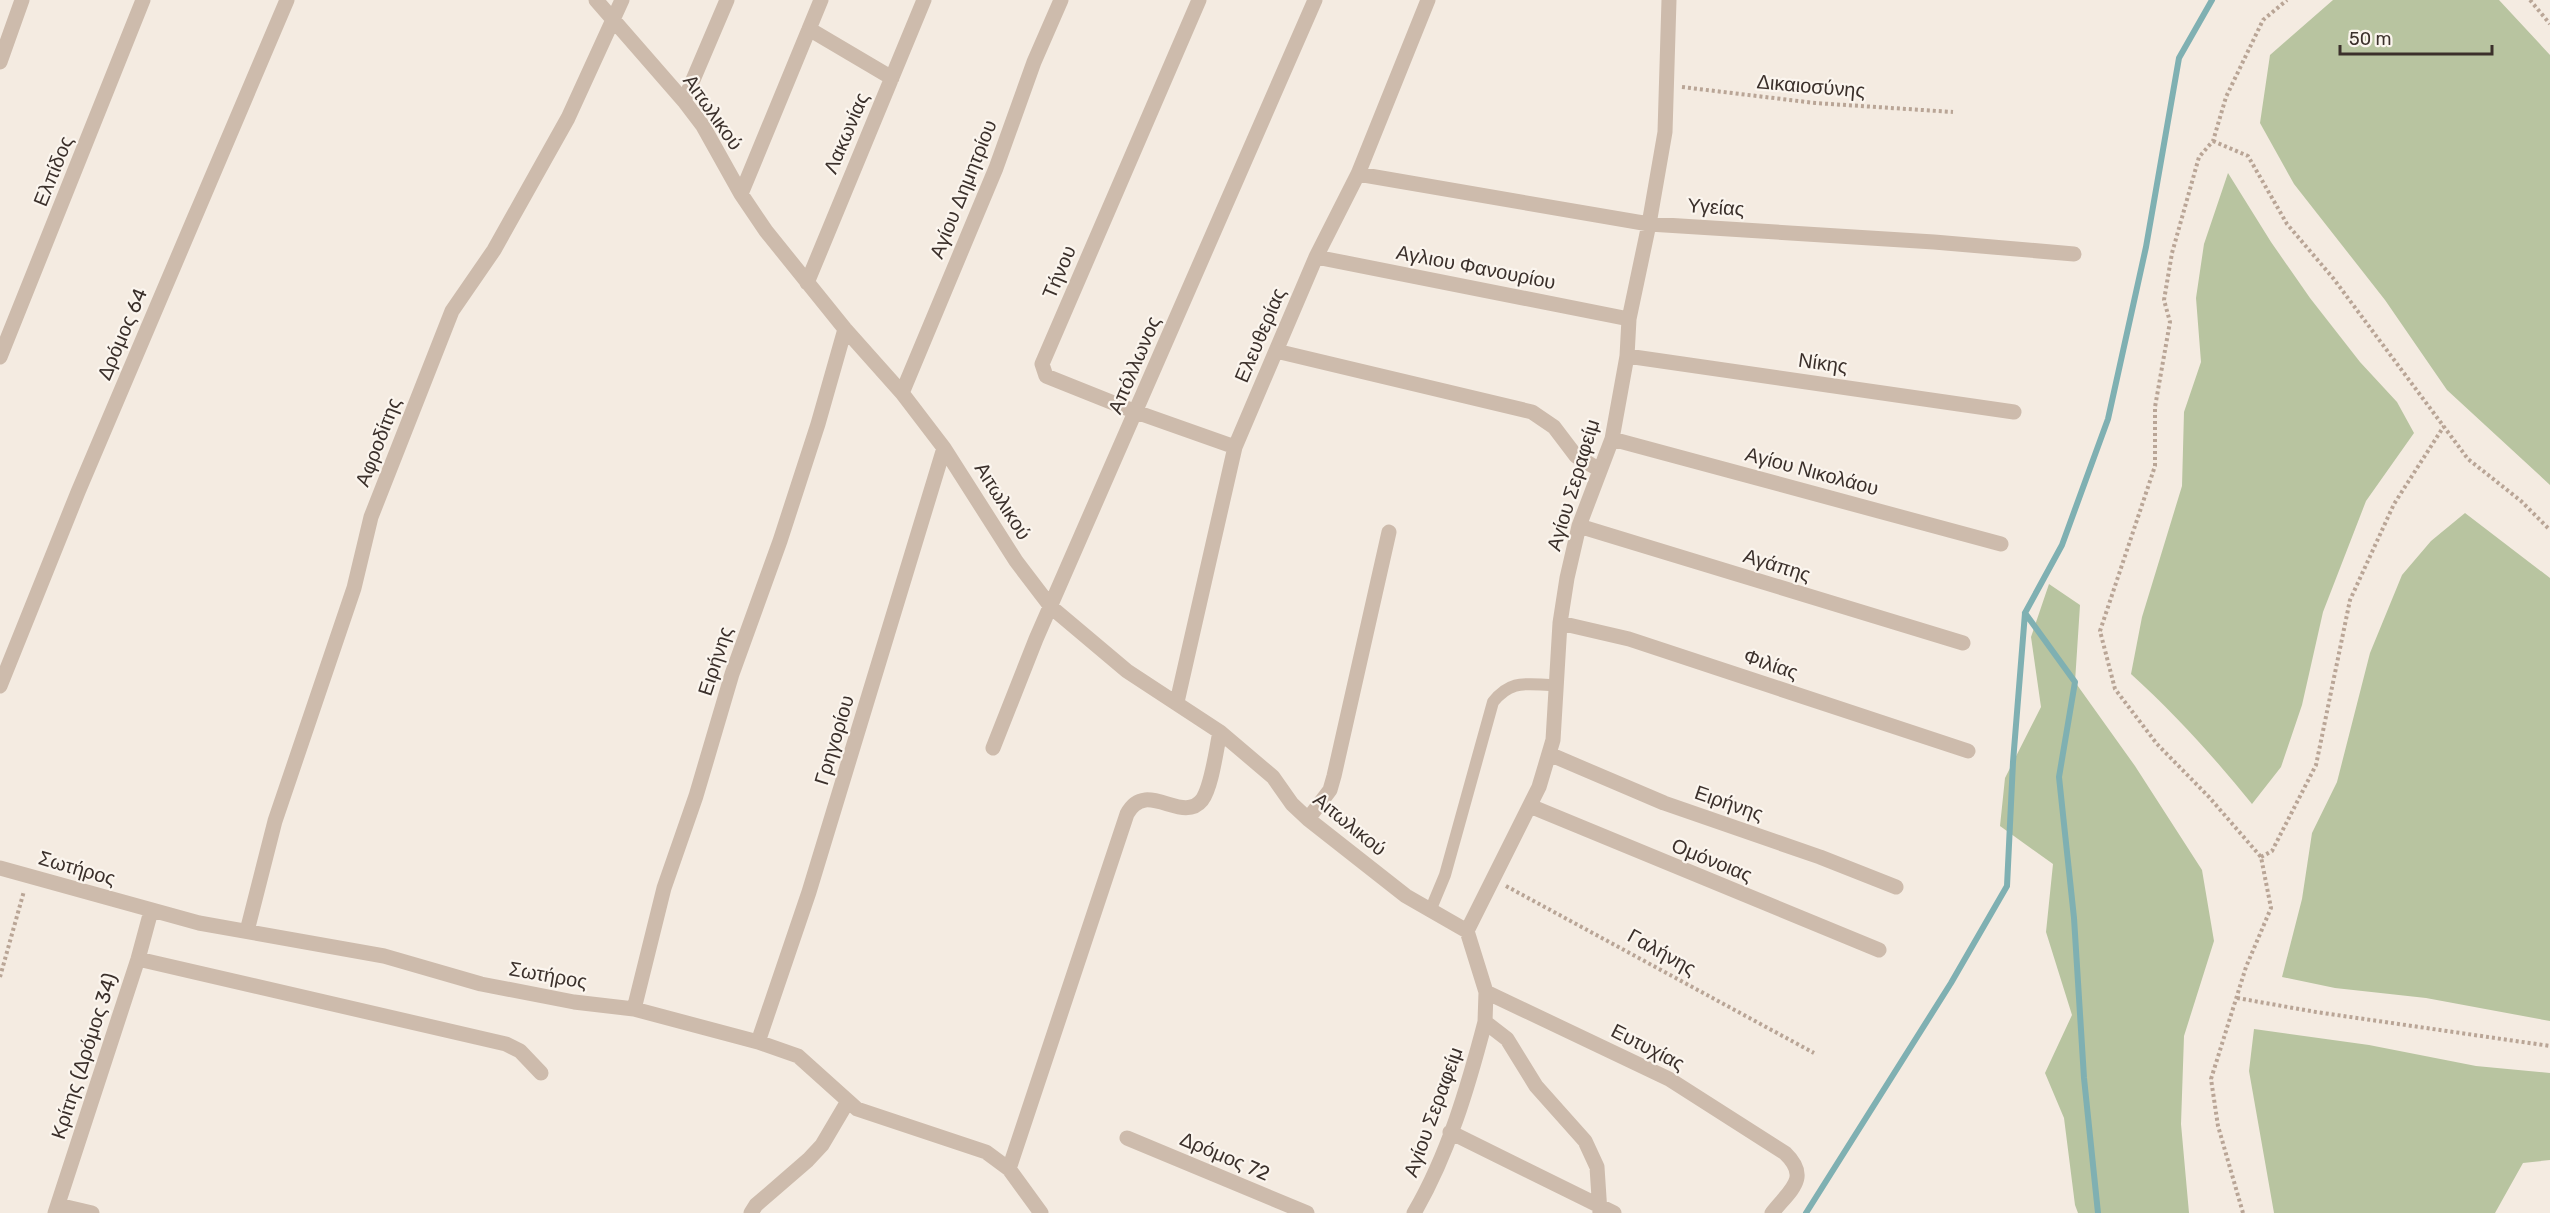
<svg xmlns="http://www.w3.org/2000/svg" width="2550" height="1213" font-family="Rubik,sans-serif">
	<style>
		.green { fill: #b8c4a0 }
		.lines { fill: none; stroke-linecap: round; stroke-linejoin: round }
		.stream { stroke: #7fb0b2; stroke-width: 6 }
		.path { stroke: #b9a596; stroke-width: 4; stroke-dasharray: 3 3; stroke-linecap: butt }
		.lane { stroke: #cdbbac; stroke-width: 12 }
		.street { stroke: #cdbbac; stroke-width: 15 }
		.labels { text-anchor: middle; stroke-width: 4.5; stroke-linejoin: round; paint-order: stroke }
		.street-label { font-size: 20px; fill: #3b302b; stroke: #fbf5ee }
	</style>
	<rect width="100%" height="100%" fill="#f4ebe1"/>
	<!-- green -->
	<path class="green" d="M2333 0H2499L2550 55V485L2447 390 2385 300 2294 184 2260 123 2270 55Z
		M2228 173 2271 242 2310 298 2360 362 2397 402 2414 433 2366 501 2323 612 2302 705 2281 767 2252 804C2214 757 2175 714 2131 674L2142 617 2182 486 2184 412 2201 362 2196 298 2204 244Z
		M2465 513 2550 578V1021L2426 998 2335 988 2282 977 2302 899 2312 833 2337 782 2370 653 2402 575 2431 541Z
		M2049 584 2080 605 2075 682 2135 766 2202 870 2214 941 2184 1036 2181 1124 2189 1213H2078L2075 1205 2064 1118 2045 1073 2072 1015 2046 932 2053 864 2000 826 2005 778 2041 707 2031 637Z
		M2254 1029 2369 1045 2476 1066 2550 1073V1160L2523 1163 2495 1213H2274L2249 1071Z"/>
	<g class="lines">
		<!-- stream -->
		<path class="stream" d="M2025 613 2075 682 2059 777 2074 918 2084 1078 2098 1213
			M1806 1213 1951 983 2007 886 2013 762 2025 613 2062 545 2108 419 2146 247 2179 58 2212 0"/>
		<!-- path -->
		<path class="path" d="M2530 0 2550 24
			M1682 87 1815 103 1953 112
			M2213 141 2248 156 2287 224 2333 278 2468 459 2521 501 2550 530
			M2261 857 2272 851 2316 765 2350 600 2394 504 2444 426
			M1506 886 1814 1053
			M0 977 24 891
			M2237 998 2316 1012 2550 1046
			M2243 1213 2218 1126 2211 1079 2246 967 2271 908 2261 857 2209 797 2157 744 2115 689 2100 631 2155 466V407L2170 322 2164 300 2172 253 2199 157 2213 141 2226 97 2263 20 2287 0"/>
		<!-- lane -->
		<path class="lane" d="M1430 911 1445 875 1493 702C1512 678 1528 685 1556 685"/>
		<!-- street -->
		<path class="street" d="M596 0 684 101 703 126 741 194 766 231 845 329 902 393 944 448 1016 561 1051 607 1127 671 1220 732 1273 777 1292 804 1308 819 1406 896 1467 931
			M1199 0 1042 364 1046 376 1136 412 1235 447
			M809 29 892 78
			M0 62 22 0
			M684 101 727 0
			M1358 174 1649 224 1934 242 2074 254
			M741 194 821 0
			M1316 257 1629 319
			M807 283 924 0
			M1276 351 1532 412 1554 427 1576 456 1600 470
			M1627 356 2014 412
			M0 357 143 0
			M902 393 996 168 1034 62 1061 0
			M1612 439 2001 544
			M1579 526 1963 643
			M1560 623 1629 639 1968 751
			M0 686 78 492 287 0
			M1177 702 1235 447 1316 257 1358 174 1428 0
			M993 748 1036 639 1315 0
			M1549 754 1664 803 1820 857 1896 887
			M1530 806 1879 950
			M1308 819 1330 790 1334 776 1389 532
			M0 868 199 923 384 956 481 984 574 1002 634 1009 758 1042 798 1056 857 1109 986 1152 1009 1169 1041 1213
			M247 931 275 821 354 588 371 517 452 311 494 250 568 118 622 0
			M1467 931 1539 787 1553 740 1560 623 1567 578 1579 526 1612 439 1627 356 1629 319 1649 224 1665 132 1669 0
			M1467 931 1486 992 1485 1022 1507 1039 1536 1086 1585 1141 1597 1167 1600 1213
			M138 959 506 1044 520 1051 541 1073
			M1486 992 1669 1079 1785 1153C1811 1178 1790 1190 1772 1213
			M634 1009 664 888 696 796 732 674 780 541 818 424 845 329
			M758 1042 809 892 944 448
			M1450 1132 1614 1213
			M1127 1138 1307 1213
			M1009 1169 1127 814C1146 778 1182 825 1202 800 1212 786 1216 750 1220 732
			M58 1205 92 1213
			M55 1213 138 959 151 911
			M751 1213 756 1205 808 1160 822 1145 848 1101
			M1414 1213C1448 1155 1468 1087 1485 1022"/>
	</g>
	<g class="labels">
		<!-- street labels -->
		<g class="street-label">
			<text transform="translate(1811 86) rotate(5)" y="7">Δικαιοσύνης</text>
			<text transform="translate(713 112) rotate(55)" y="7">Αιτωλικού</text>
			<text transform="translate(846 133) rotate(-67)" y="7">Λακωνίας</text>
			<text transform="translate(53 171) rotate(-68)" y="7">Ελπίδος</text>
			<text transform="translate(963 189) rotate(-68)" y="7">Αγίου Δημητρίου</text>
			<text transform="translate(1716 207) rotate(4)" y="7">Υγείας</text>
			<text transform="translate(1476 267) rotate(11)" y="7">Αγλιου Φανουρίου</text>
			<text transform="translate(1059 272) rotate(-67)" y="7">Τήνου</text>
			<text transform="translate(122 334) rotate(-67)" y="7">Δρόμος 64</text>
			<text transform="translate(1260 335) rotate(-67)" y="7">Ελευθερίας</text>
			<text transform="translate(1823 363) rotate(8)" y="7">Νίκης</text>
			<text transform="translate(1134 365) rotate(-67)" y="7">Απόλλωνος</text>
			<text transform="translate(378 442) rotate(-69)" y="7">Αφροδίτης</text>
			<text transform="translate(1812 471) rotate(15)" y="7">Αγίου Νικολάου</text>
			<text transform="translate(1573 485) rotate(-73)" y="7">Αγίου Σεραφείμ</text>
			<text transform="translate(1003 501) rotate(58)" y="7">Αιτωλικού</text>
			<text transform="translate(1777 565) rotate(17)" y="7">Αγάπης</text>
			<text transform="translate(715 661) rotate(-72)" y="7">Ειρήνης</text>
			<text transform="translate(1771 664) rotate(19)" y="7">Φιλίας</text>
			<text transform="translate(834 740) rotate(-73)" y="7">Γρηγορίου</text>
			<text transform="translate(1729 803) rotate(19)" y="7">Ειρήνης</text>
			<text transform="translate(1350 824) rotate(39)" y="7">Αιτωλικού</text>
			<text transform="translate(1712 860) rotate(22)" y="7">Ομόνοιας</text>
			<text transform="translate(77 868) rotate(16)" y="7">Σωτήρος</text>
			<text transform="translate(1662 952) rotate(29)" y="7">Γαλήνης</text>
			<text transform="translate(548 975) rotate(10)" y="7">Σωτήρος</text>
			<text transform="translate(1648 1047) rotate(27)" y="7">Ευτυχίας</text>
			<text transform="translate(84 1056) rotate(-72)" y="7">Κρίτης (Δρόμος 34)</text>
			<text transform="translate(1433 1112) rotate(-70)" y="7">Αγίου Σεραφείμ</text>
			<text transform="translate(1225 1156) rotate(23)" y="7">Δρόμος 72</text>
		</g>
	</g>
	<!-- scale -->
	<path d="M2340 45v9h152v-9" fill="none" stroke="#3b302b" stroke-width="3"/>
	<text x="2349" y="45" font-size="18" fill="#3b302b" stroke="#fbf5ee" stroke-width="4.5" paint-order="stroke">50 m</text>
</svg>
